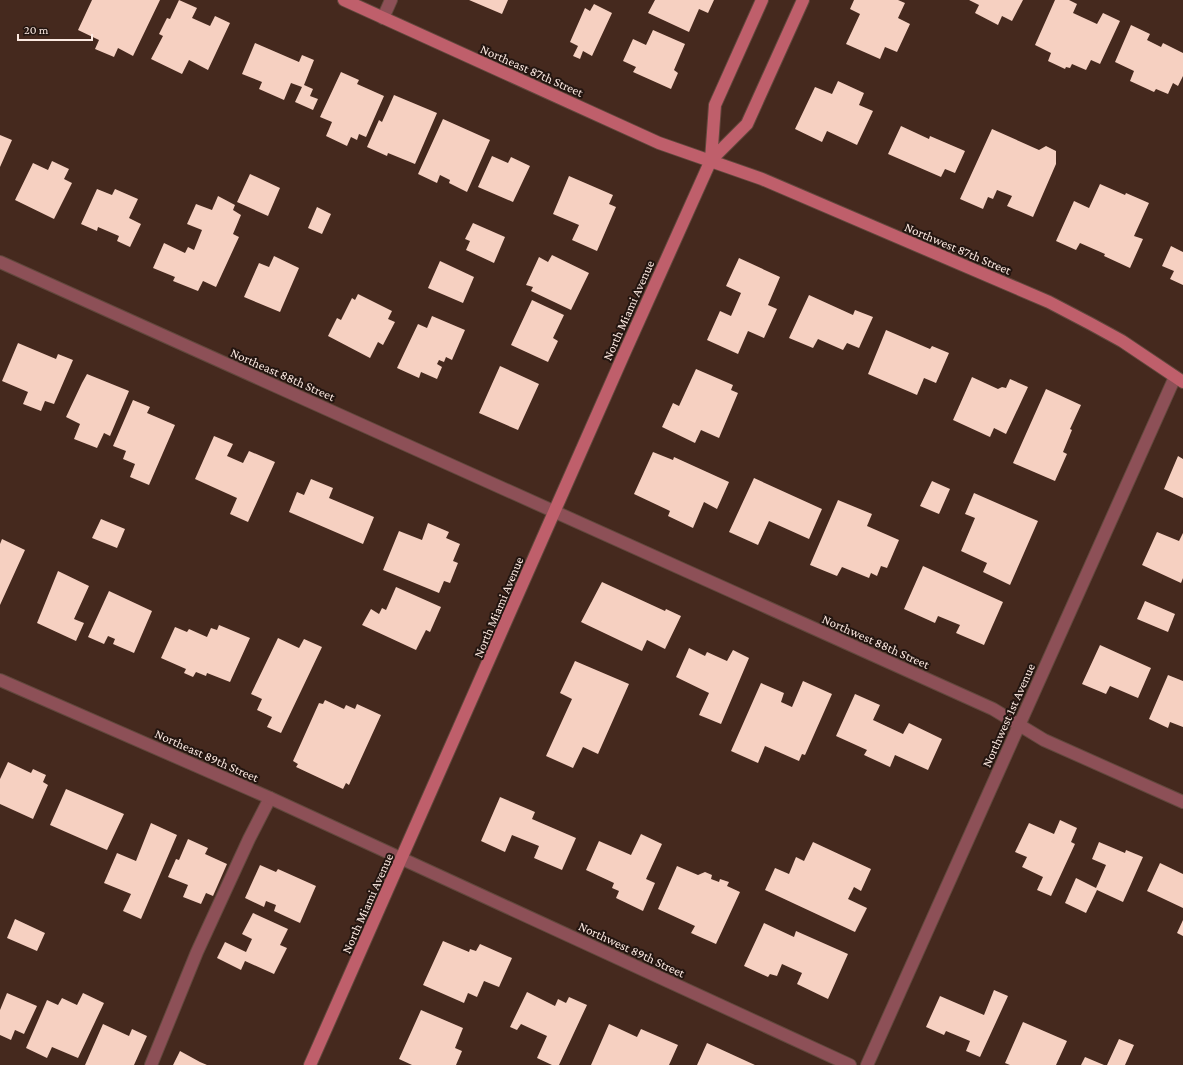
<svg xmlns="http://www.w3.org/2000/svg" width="1183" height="1065" font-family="'Crimson Pro',serif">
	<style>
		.building { fill: #f6d0c1 }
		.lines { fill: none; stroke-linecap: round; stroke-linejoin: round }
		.lane-casing { stroke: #62483d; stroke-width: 14 }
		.street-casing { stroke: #62483d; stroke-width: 14 }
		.secondary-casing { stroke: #62483d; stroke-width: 14 }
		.lane { stroke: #8d5057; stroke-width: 12 }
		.street { stroke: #8d5057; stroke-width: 12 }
		.secondary { stroke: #bf5f6b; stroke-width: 12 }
		.labels { text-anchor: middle; stroke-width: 4; stroke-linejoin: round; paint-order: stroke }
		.street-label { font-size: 13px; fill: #fce9e1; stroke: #231510 }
	</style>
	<rect width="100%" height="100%" fill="#45291e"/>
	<!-- building -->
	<path class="building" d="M92 0H160L133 56 118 48 114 57 95 49 99 40 78 30Z
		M179 0 197 8 192 18 210 26 215 16 230 23 208 70 189 60 182 74 151 59 163 36 159 34 167 18 170 19Z
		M469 0H508L502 14Z
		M655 0H714L708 13 699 9 689 32 648 13Z
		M854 0H898L905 3 898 18 910 24 897 52 885 47 880 59 846 44 860 14 850 9Z
		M969 0H1023L1012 21 1002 16 998 25 975 13 979 5Z
		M1055 0H1069L1077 4 1073 13 1097 24 1103 13 1120 21 1100 64 1091 60 1086 70 1072 64 1070 68 1066 67 1065 69 1048 61 1051 53 1035 45Z
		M594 4 612 13 592 56 583 51 580 59 573 56 578 46 570 42 585 8 590 11Z
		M1131 25 1150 34 1147 40 1161 47 1163 43 1183 53V76L1178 86 1173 83 1168 94 1156 89 1154 92 1130 81 1134 71 1115 62Z
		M653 30 685 44 674 70 678 73 671 89 633 72 636 67 623 61 633 39 646 45Z
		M255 43 299 62 302 55 314 60 304 85 313 89 310 96 318 99 313 110 295 102 302 87 291 83 284 100 259 89 262 82 242 74Z
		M341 72 359 80 357 84 384 96 366 137 359 134 357 140 351 137 347 146 326 136 332 122 320 117Z
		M838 81 864 93 859 105 873 111 857 145 827 131 822 142 795 129 815 87 832 94Z
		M394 95 437 113 415 164 388 153 387 156 367 147 379 120 382 122Z
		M443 119 490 140 467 192 449 183 450 180 440 175 437 183 418 174Z
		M901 126 929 139 930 136 965 151 955 173 945 169 941 177 888 154Z
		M992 129 1039 150 1046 146 1056 151V164L1033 217 1007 206 1012 196 997 190 993 199 988 197 983 209 960 199Z
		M0 135 12 140 0 167Z
		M492 156 508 163 511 157 530 166 513 202 478 187Z
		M52 161 69 169 64 179 72 183 54 219 15 200 33 163 48 170Z
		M250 174 280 188 268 216 237 202Z
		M569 176 613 195 609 204 616 207 597 251 572 240 579 225 553 214Z
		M1100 184 1125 195 1126 193 1149 203 1134 236 1143 239 1130 268 1104 256 1105 254 1080 243 1076 250 1056 241 1074 201 1089 208Z
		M97 189 112 195 115 189 138 199 129 218 141 224 130 247 117 241 119 236 98 227 97 231 81 224Z
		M218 196 235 205 233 210 241 215 233 234 239 237 216 287 203 281 198 291 173 281 175 277 153 268 164 243 185 253 188 247 194 250 202 230 187 224 196 204 212 210Z
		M317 207 331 214 322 234 308 228Z
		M473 223 505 237 494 263 466 250 470 241 465 239Z
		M1171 246 1183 252V285L1170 279 1174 271 1162 266Z
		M552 255 589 273 571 310 531 291 533 287 526 285 539 257 548 262Z
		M274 256 299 268 280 312 244 297 259 263 269 267Z
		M739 258 780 277 768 305 777 309 764 338 748 331 738 354 707 340 720 311 731 316 741 293 726 286Z
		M440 261 474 277 463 303 428 288Z
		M358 294 392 311 388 319 395 322 383 345 378 342 370 358 328 336 337 318 341 320 352 298 355 300Z
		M809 295 853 315 855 310 873 317 859 348 847 343 843 350 818 339 813 348 789 338Z
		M532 300 564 315 553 338 558 341 548 362 511 345Z
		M432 316 465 330 452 360 446 357 444 362 439 360 437 364 442 367 437 379 421 372 419 378 397 368 418 324 427 328Z
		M886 330 930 349 932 346 949 353 936 383 924 378 917 395 868 374Z
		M18 343 56 359 58 354 73 360 54 404 45 401 41 411 23 404 28 392 2 381Z
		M500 366 539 384 518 430 479 413Z
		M696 369 733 385 731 390 738 393 719 438 701 430 695 443 662 427 673 403 679 406Z
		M87 374 129 391 110 436 104 433 97 448 74 439 80 424 66 417 82 383Z
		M972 377 998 389 1002 387 1006 388 1010 379 1028 387 1006 434 994 428 990 437 953 420Z
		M1046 389 1081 405 1070 429 1072 430 1063 452 1067 454 1055 481 1013 463Z
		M133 400 150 407 147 413 175 425 149 485 130 477 135 464 123 459 126 451 113 446Z
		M214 436 233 444 227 456 243 463 249 451 275 462 248 522 230 514 237 498 195 479Z
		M653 452 673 460 674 457 729 482 717 509 704 502 693 528 668 516 670 511 634 494Z
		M1178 456 1183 459V498L1164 489Z
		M754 478 822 509 809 539 769 521 758 545 729 532Z
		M311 479 333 488 329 498 374 517 363 544 289 512 297 492 304 495Z
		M932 481 950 489 939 514 920 506Z
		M974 493 1038 521 1010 585 983 572 987 563 961 551 975 518 965 514Z
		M838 500 872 514 867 526 899 540 887 568 881 566 877 576 871 573 869 578 842 567 837 576 810 565Z
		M101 519 125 529 117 548 92 538Z
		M428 523 449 532 446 538 460 544 453 561 458 563 450 583 444 581 439 593 383 570 399 531 422 540Z
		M1157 532 1179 541 1183 533V578L1181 583 1142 565Z
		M2 539 25 550 0 605V544Z
		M923 566 1003 602 984 645 956 633 960 625 938 616 935 623 904 609Z
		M58 571 89 586 74 619 84 623 76 641 37 623Z
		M602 582 665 611 666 609 681 616 665 649 647 640 642 651 581 622Z
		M396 587 441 607 430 632 426 630 416 650 362 625 371 609 379 614 382 608 386 610Z
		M109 591 152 611 134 653 113 644 115 639 108 636 104 644 88 637Z
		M1145 601 1175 614 1168 632 1137 619Z
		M219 625 250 638 230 682 207 673 206 676 196 672 193 677 184 673 186 669 161 658 175 627 187 632 189 629 207 637 211 628 217 630Z
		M278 638 299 648 304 639 322 647 281 733 267 727 272 717 257 710 262 699 251 694Z
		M1100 645 1151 668 1138 698 1110 686 1106 694 1082 684Z
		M689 648 705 656 707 652 727 661 733 650 749 658 721 724 699 715 709 693 676 677Z
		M575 661 629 684 598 754 583 747 573 768 546 756 572 699 560 693Z
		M1168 675 1183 681V727L1170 722 1168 728 1149 719Z
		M803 681 832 694 805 755 802 754 799 761 765 746 758 763 731 751 761 683 784 693 781 702 792 707Z
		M855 694 880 705 873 720 903 734 909 723 942 739 928 770 895 755 890 767 864 755 867 750 836 736Z
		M325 700 344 709 346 705 355 709 357 704 381 715 349 785 346 783 343 789 296 767 298 764 293 761 319 703 323 704Z
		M8 762 31 773 33 769 46 775 43 782 48 785 33 819 0 804V779Z
		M66 789 124 814 107 850 50 825Z
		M500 797 535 812 532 819 576 838 562 870 534 858 539 846 512 835 505 852 481 841Z
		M1060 820 1077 828 1071 842 1075 844 1051 896 1037 890 1043 877 1022 867 1027 857 1015 852 1029 823 1054 834Z
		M151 823 177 835 141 919 123 911 131 894 104 883 117 853 136 861Z
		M641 834 662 844 646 879 655 883 643 911 616 898 619 891 612 888 614 883 586 870 599 841 631 855Z
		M188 839 208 848 205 854 227 864 213 896 206 893 201 904 183 897 188 885 168 877 176 859 179 860Z
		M813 842 871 869 861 891 854 887 848 899 867 908 855 932 765 890 775 868 789 874 796 857 804 861Z
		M1099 842 1125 853 1126 850 1143 857 1123 902 1097 890 1086 913 1065 903 1076 878 1096 888 1106 865 1092 859Z
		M1160 863 1183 874V908L1147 891Z
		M260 865 276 872 278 869 316 886 300 923 274 911 276 905 266 901 264 907 245 898Z
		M677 866 698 875 705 872 712 875 711 879 719 882 720 879 729 882 727 886 740 892 716 944 691 933 695 926 658 909Z
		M253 913 288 929 280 945 287 948 274 974 245 961 241 970 217 958 225 942 246 952 252 939 242 934Z
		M15 919 45 933 37 951 7 938Z
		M1183 920V936L1177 933Z
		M764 923 794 937 796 931 848 954 828 999 797 984 802 973 782 964 777 976 770 974 768 977 744 966Z
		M443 941 469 952 470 949 476 951 480 944 512 958 499 987 484 981 477 997 468 993 464 1003 423 985Z
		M994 990 1008 996 980 1057 966 1051 970 1041 946 1031 944 1035 926 1027 940 996 984 1015Z
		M527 992 555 1006 558 999 566 1003 569 997 587 1005 559 1065H552L537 1058 547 1036 521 1024 517 1030 510 1027Z
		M7 993 37 1006 24 1034 15 1030 11 1040 0 1035V1010Z
		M83 993 104 1003 78 1058 52 1047 47 1058 26 1048 47 1000 58 1005 62 998 77 1005Z
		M421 1010 463 1028 455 1048 462 1051 456 1065H412L399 1059Z
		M1023 1022 1067 1041 1056 1065H1010L1005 1063Z
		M103 1024 129 1036 132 1029 147 1036 134 1065H85Z
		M609 1024 637 1037 641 1029 678 1045 669 1065H591Z
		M1119 1039 1134 1045 1125 1065H1107Z
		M707 1043 755 1065H697Z
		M180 1051 200 1062 207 1065H173Z
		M1085 1057 1104 1065H1081Z"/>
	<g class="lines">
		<defs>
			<path id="lane" d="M151 1065 197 952 249 839 270 798"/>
			<path id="street" d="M383 18 391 0
				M0 262 993 709 1044 740 1183 802
				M0 680 270 798 850 1065
				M867 1065 1175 377"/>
			<path id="secondary" d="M344 0 659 143 762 179 1049 302 1091 324 1122 341 1183 382
				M711 160 715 105 762 0
				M310 1065 623 356 711 160 747 124 803 0"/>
		</defs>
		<!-- lane casing -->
		<use href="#lane" class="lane-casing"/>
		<!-- street casing -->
		<use href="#street" class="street-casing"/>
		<!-- secondary casing -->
		<use href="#secondary" class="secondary-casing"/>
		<!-- lane -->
		<use href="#lane" class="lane"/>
		<!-- street -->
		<use href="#street" class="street"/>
		<!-- secondary -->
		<use href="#secondary" class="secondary"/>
	</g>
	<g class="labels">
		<!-- street labels -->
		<g class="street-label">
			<text transform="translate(532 70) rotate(24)" y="5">Northeast 87th Street</text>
			<text transform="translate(958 248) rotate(23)" y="5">Northwest 87th Street</text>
			<text transform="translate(628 310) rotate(-66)" y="5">North Miami Avenue</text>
			<text transform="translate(283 374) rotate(24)" y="5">Northeast 88th Street</text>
			<text transform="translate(498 607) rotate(-67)" y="5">North Miami Avenue</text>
			<text transform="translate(876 641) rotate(24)" y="5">Northwest 88th Street</text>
			<text transform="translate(1008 715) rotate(-66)" y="5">Northwest 1st Avenue</text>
			<text transform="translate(207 755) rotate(24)" y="5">Northeast 89th Street</text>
			<text transform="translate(367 903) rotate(-66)" y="5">North Miami Avenue</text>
			<text transform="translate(632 949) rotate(25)" y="5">Northwest 89th Street</text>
		</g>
	</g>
	<!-- scale -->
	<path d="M18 34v6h74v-6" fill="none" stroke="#fce9e1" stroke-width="2"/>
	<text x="24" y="34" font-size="12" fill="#fce9e1" stroke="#231510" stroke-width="3" paint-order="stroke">20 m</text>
</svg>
